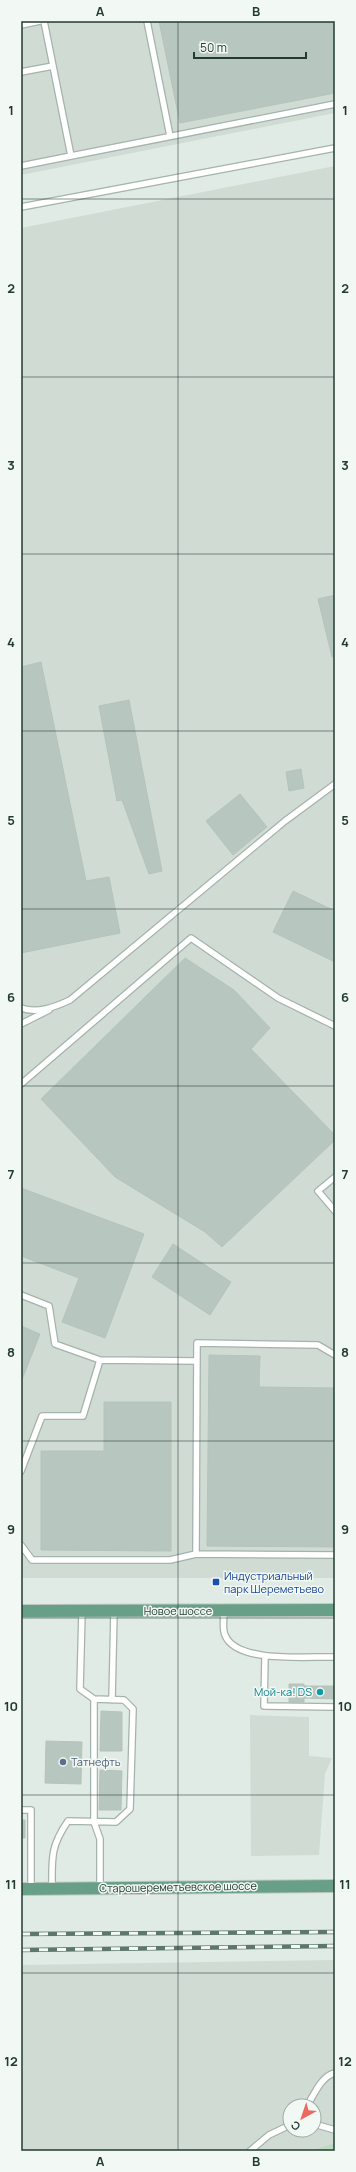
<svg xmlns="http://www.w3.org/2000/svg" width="356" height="2172" font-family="Manrope,sans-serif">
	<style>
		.built { fill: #d0dbd4; fill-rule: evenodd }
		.green { fill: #bbdbbe }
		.building { fill: #b7c6be; stroke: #b4c4bb }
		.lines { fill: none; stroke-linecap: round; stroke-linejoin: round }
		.service-casing { stroke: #a4b3ab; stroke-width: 8 }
		.primary-casing { stroke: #c1c8c5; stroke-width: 14 }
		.service { stroke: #fff; stroke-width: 5.5 }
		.primary { stroke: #689f87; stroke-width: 12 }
		.rail-casing { stroke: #5d776b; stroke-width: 4.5 }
		.rail { stroke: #f2f8f4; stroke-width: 3; stroke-dasharray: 9; stroke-linecap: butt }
		.grid { fill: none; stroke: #223b30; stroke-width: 1; stroke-opacity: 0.55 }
		.transit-dot { fill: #1a4fb4; stroke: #f2f8f4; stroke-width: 1.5 }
		.culture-dot { fill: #0f9aa8; stroke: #f2f8f4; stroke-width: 1.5 }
		.service-dot { fill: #5c6f8a; stroke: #f2f8f4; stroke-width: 1.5 }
		.labels { text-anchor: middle; stroke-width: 3; stroke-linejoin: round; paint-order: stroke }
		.transit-label { font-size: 11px; fill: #164399; stroke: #f2f8f4; text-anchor: start }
		.street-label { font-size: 11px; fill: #223b30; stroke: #f2f8f4 }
		.culture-label { font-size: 11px; fill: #0d838f; stroke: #f2f8f4; text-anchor: end }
		.service-label { font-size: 11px; fill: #4e5e75; stroke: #f2f8f4; text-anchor: start }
		.neatline { fill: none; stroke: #223b30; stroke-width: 1.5 }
		.grid-label { font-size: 13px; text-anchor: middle; font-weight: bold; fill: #223b30 }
	</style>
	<rect width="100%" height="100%" fill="#e1ebe5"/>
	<!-- built -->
	<path class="built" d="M21 21H335V113L21 175Z
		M335 166V1578H21V228Z
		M250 1715 309 1717V1756L332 1758 325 1774 319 1855 251 1856Z
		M335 1960V2151H21V1965ZM290 2106H314V2130H290Z"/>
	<!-- green -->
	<path class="green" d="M335 2143V2151H310Z"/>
	<!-- building -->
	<path class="building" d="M159 21H335V93L180 123Z
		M335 595V656L332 657 318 599Z
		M41 662 86 881 109 877 120 933 21 953V667Z
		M129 700 162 871 149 874 122 800 117 801 99 706Z
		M301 769 304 788 289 791 286 772Z
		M240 794 267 827 233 855 206 821Z
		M293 891 335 911V962L273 932Z
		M185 958 234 990 270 1028 251 1049 335 1135V1140L222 1247 205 1232 115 1177 41 1099Z
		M21 1188 144 1234 105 1338 62 1322 79 1278 21 1256Z
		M173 1244 231 1282 210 1315 152 1277Z
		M21 1326 40 1334 21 1382Z
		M209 1355 260 1356 259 1387 335 1388V1547L207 1546Z
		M104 1402H171V1551L41 1550V1451H104Z
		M289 1684H304V1702H289Z
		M304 1686H335V1699L304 1698Z
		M101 1711 122 1712V1751H100Z
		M46 1741 82 1742 81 1784 45 1783Z
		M100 1770 122 1771 121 1810H99Z
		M21 1820H25V1838H21Z"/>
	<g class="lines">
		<defs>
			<path id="service" d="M44 21 71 156 335 104
				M147 21 170 136
				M21 25 40 21
				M21 72 53 66
				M21 166 71 156
				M21 207 335 148
				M21 1008C37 1014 55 1007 70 1000L285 821 335 784
				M21 1024 49 1010
				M21 1084 191 938 278 998 335 1026
				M335 1177 318 1191 335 1211
				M21 1295 49 1306 55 1344 100 1360
				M335 1355 318 1345 197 1343 196 1554 335 1555
				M21 1471 42 1416H83L100 1360 197 1361
				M21 1545 32 1560H170L196 1554
				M224 1611C224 1618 222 1629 225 1635 236 1664 309 1656 335 1657
				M265 1656 264 1706 335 1707
				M94 1699V1822L100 1839V1888
				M112 1700 114 1611
				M21 1810H31V1889
				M52 1889C52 1859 50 1847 68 1821L116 1822 130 1809 133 1709 124 1700 94 1699 80 1689 82 1612
				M307 2106C314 2095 321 2076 335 2073
				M314 2124 335 2130
				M250 2151 269 2135 290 2125"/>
			<path id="primary" d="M21 1611 335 1610
				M21 1889 335 1886"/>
		</defs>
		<!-- service casing -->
		<use href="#service" class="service-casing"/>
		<!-- primary casing -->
		<use href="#primary" class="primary-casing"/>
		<!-- service -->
		<use href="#service" class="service"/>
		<!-- primary -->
		<use href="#primary" class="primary"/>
		<defs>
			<path id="rail" d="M21 1934 335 1932
				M21 1950 335 1946"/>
		</defs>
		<!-- rail casing -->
		<use href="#rail" class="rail-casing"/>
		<!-- rail -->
		<use href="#rail" class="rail"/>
	</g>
	<!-- grid -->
	<path class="grid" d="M178 21V2151M21 199H335M21 377H335M21 554H335M21 731H335M21 909H335M21 1086H335M21 1263H335M21 1441H335M21 1618H335M21 1795H335M21 1973H335"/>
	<!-- markers -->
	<rect class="transit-dot" x="212" y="1578" width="8" height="8" rx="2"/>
	<circle class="culture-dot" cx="320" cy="1692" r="4"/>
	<circle class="service-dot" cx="63" cy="1762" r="4"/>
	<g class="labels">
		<!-- transit labels -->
		<g class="transit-label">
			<text x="224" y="1580">Индустриальный<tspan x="224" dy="13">парк Шереметьево</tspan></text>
		</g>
		<!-- street labels -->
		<g class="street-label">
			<text x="178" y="1615">Новое шоссе</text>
			<text transform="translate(178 1887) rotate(-1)" y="4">Старошереметьевское шоссе</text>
		</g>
		<!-- culture labels -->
		<g class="culture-label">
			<text x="312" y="1696">Мой-ка! DS</text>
		</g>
		<!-- service labels -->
		<g class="service-label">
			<text x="71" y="1766">Татнефть</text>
		</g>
	</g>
	<!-- border -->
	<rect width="356" height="2172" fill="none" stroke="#f2f8f4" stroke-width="44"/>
	<!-- north arrow -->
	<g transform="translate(302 2118) rotate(220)"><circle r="19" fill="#f2f8f4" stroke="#9faca6"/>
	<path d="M0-3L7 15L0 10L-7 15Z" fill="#eb6a5f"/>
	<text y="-6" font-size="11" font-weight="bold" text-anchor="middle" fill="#223b30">С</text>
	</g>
	<!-- scale -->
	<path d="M194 52v6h112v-6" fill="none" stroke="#223b30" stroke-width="2"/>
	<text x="200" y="52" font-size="12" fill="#223b30" stroke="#f2f8f4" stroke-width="3" paint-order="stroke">50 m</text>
	<rect x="22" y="22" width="312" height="2128" class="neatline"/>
	<g class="grid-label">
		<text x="100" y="16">A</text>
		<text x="256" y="16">B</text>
		<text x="11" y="115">1</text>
		<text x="345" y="115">1</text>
		<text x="11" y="293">2</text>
		<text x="345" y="293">2</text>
		<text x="11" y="470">3</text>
		<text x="345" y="470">3</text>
		<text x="11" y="647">4</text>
		<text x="345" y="647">4</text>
		<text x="11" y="825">5</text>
		<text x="345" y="825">5</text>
		<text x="11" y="1002">6</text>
		<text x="345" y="1002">6</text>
		<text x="11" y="1179">7</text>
		<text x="345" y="1179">7</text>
		<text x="11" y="1357">8</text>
		<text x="345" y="1357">8</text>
		<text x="11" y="1534">9</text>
		<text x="345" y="1534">9</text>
		<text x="11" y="1711">10</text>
		<text x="345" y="1711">10</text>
		<text x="11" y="1889">11</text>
		<text x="345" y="1889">11</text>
		<text x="11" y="2066">12</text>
		<text x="345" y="2066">12</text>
		<text x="100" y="2166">A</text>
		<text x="256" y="2166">B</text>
	</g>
</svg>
